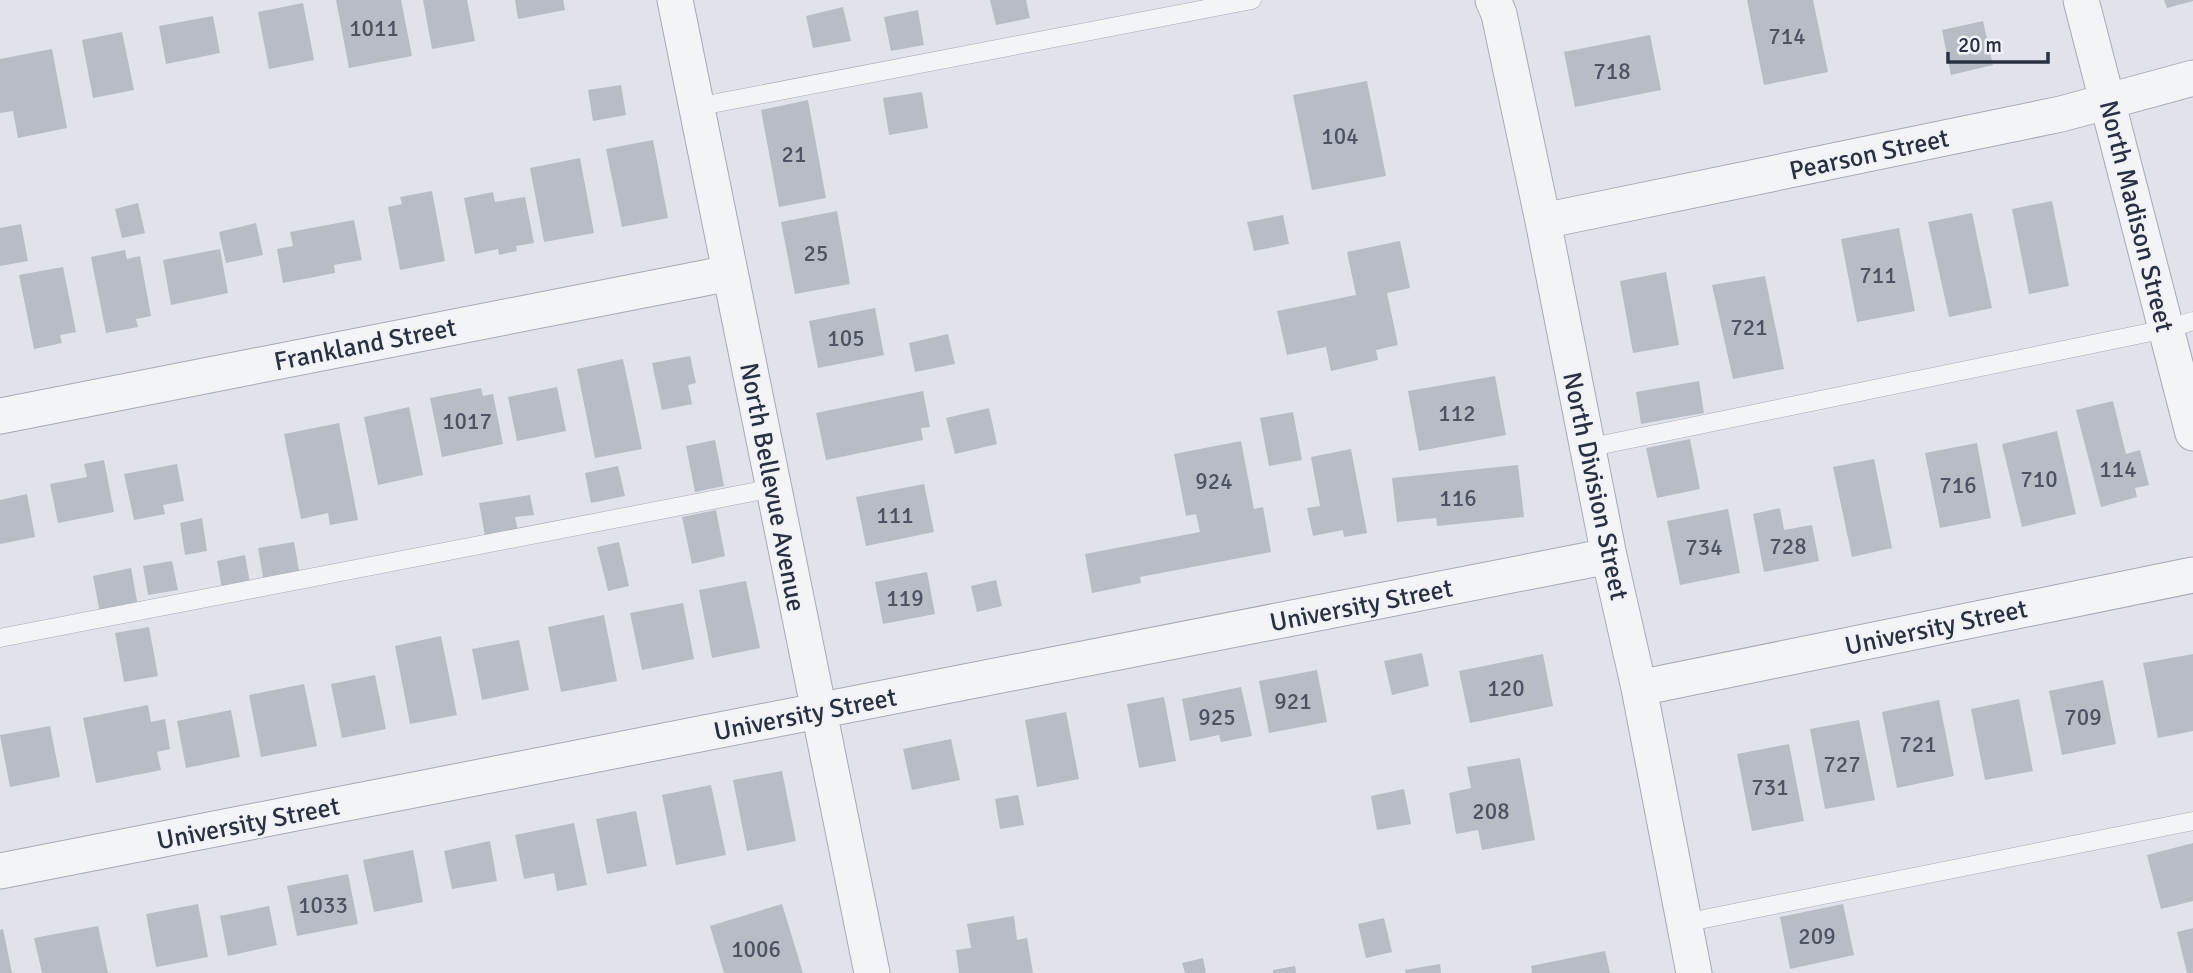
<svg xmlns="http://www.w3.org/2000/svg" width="2193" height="973" font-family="Signika,sans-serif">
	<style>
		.building { fill: #b8bcc5 }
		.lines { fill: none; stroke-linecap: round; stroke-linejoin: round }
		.lane-casing { stroke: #a5aab3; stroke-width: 19 }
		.street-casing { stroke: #a5aab3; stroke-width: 37 }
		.lane { stroke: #f3f4f7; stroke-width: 18 }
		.street { stroke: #f3f4f7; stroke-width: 35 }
		.labels { text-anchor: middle; stroke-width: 5; stroke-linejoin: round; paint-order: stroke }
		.number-label { font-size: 23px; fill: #4d5361 }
		.street-label { font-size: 26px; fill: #293040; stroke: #f0f2f6 }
	</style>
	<rect width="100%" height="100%" fill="#e0e3e9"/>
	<!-- building -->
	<path class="building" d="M336 0H401L412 56 349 68Z
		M423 0H467L475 41 432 49Z
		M515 0H563L565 10 518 19Z
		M990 0H1026L1030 18 996 25Z
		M1747 0H1813L1828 72 1764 85Z
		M2164 0H2193V1L2167 8Z
		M303 3 314 60 269 69 258 12Z
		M843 7 851 41 813 48 806 16Z
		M918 10 924 45 891 51 884 17Z
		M213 16 220 53 166 64 159 26Z
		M1983 21 1993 65 1951 75 1942 30Z
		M122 32 134 90 93 98 82 40Z
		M1650 35 1661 90 1575 107 1564 52Z
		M52 49 67 128 18 138 13 111 0 113V59Z
		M1367 81 1386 176 1312 190 1293 95Z
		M621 85 626 115 593 121 588 90Z
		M922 92 928 128 889 135 883 98Z
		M808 100 826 198 779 207 761 110Z
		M653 140 668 218 622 227 606 149Z
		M580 158 594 233 544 242 530 168Z
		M432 191 445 261 400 270 388 207 402 204 400 197Z
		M493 192 495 202 525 197 534 243 516 246 517 251 499 255 498 249 475 254 464 198Z
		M2052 201 2069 286 2029 294 2012 209Z
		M138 203 145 233 122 238 115 209Z
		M837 211 850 284 795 294 781 222Z
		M1972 213 1992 308 1949 317 1928 222Z
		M1283 215 1289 244 1254 251 1247 222Z
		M354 220 362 260 334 265 335 273 283 283 277 249 293 246 290 232Z
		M256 223 263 255 226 263 219 232Z
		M21 224 28 261 0 266V228Z
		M1899 228 1915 311 1857 322 1841 239Z
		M1400 241 1410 288 1387 293 1398 345 1376 350 1378 360 1331 371 1326 347 1287 355 1277 311 1356 295 1347 252Z
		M220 249 228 293 171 305 163 260Z
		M125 250 127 259 140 256 151 316 136 319 138 327 106 333 91 257Z
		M63 267 76 332 60 335 62 343 34 349 19 275Z
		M1666 272 1679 345 1633 353 1620 281Z
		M1765 276 1784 369 1733 379 1712 285Z
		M875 308 884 355 818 368 809 321Z
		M948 334 955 364 915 372 909 343Z
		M690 356 696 383 688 385 692 404 662 410 652 363Z
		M623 359 642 449 595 458 577 369Z
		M1495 376 1506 435 1419 451 1408 391Z
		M1699 381 1704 413 1641 424 1636 392Z
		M557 387 566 431 517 441 508 397Z
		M481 388 483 396 493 394 503 444 442 457 430 398Z
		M923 391 930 427 921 428 923 440 826 460 816 413Z
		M2113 401 2126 454 2140 450 2149 485 2135 488 2137 497 2101 507 2076 410Z
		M409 407 423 475 378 485 364 417Z
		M989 408 997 444 955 454 946 418Z
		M1293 412 1302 460 1269 466 1260 418Z
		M339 423 358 520 330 525 328 513 301 519 284 434Z
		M2057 431 2076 514 2022 527 2002 444Z
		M1690 439 1700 489 1657 498 1646 448Z
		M715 440 724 486 695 492 686 446Z
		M1241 441 1254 509 1263 507 1271 552 1140 577 1141 583 1092 593 1085 554 1200 532 1196 514 1186 516 1174 454Z
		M1977 443 1991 518 1940 528 1925 453Z
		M1351 449 1367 533 1344 537 1343 530 1313 536 1307 508 1320 506 1311 457Z
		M1874 459 1892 548 1852 557 1833 467Z
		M104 460 114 512 58 523 50 484 87 477 84 464Z
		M177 464 184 501 163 505 165 514 134 520 124 474Z
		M1518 465 1524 517 1437 526 1436 518 1397 522 1392 478Z
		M618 466 625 496 591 503 585 473Z
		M924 484 934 532 866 546 856 497Z
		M27 494 35 537 0 544V500Z
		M530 495 534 515 515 517 518 531 485 536 479 503Z
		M1780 508 1784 530 1812 525 1819 561 1764 572 1753 514Z
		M1728 509 1740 573 1680 585 1667 521Z
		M716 510 725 556 692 564 682 517Z
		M202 518 207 551 185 555 180 523Z
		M294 542 300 576 264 582 258 548Z
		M619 542 629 586 608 591 597 547Z
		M245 555 250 583 222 589 217 561Z
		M172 561 178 590 148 595 143 566Z
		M131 568 138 606 100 613 93 576Z
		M927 572 935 614 883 624 875 582Z
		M996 580 1002 606 977 612 971 586Z
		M746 581 760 648 712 658 699 590Z
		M683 603 694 659 642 670 630 613Z
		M604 615 617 681 561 692 548 627Z
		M149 627 158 676 124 682 115 633Z
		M441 636 457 715 410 724 395 646Z
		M519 640 529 690 482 700 472 649Z
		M1422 653 1429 686 1392 695 1384 661Z
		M1543 654 1553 706 1470 723 1459 671Z
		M2193 654V731L2158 738 2143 663Z
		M1317 670 1327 722 1269 733 1259 681Z
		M375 675 386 729 342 738 331 684Z
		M2103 680 2116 744 2062 755 2049 691Z
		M304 684 317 746 261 757 249 695Z
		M1241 687 1252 736 1221 742 1219 735 1190 741 1182 699Z
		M1164 697 1176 761 1139 768 1127 704Z
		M2019 699 2033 771 1985 780 1971 709Z
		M1939 700 1954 776 1897 788 1882 712Z
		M148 705 151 722 165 719 170 749 157 752 161 770 96 783 83 718Z
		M231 710 240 757 186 768 177 721Z
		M1066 712 1079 779 1037 787 1025 720Z
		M1859 720 1875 800 1825 809 1810 729Z
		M50 726 60 777 10 787 0 735Z
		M951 739 960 780 912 790 903 749Z
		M1789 744 1804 821 1752 831 1737 754Z
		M1520 758 1535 840 1482 850 1478 830 1456 834 1449 793 1471 788 1467 767Z
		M782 771 796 841 747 851 733 780Z
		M711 785 726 855 676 865 662 795Z
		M1404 789 1411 824 1377 830 1371 796Z
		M1018 795 1024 825 1000 829 995 799Z
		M636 811 647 866 607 874 596 819Z
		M574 823 587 885 557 891 554 873 524 879 515 835Z
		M490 841 497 881 452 889 444 851Z
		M2193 843V901L2161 909 2147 855Z
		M413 850 423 902 374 912 363 860Z
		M348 874 358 924 297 936 287 886Z
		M198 904 208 957 156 967 146 914Z
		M782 904 803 973H724L710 926Z
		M1843 904 1854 955 1790 969 1780 917Z
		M269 906 277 945 228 956 220 916Z
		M1014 916 1017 940 1027 938 1033 973H959L956 950 971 948 967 924Z
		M1384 918 1392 952 1366 958 1358 924Z
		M98 926 108 973H42L34 938Z
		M2193 928V973H2187L2177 932Z
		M3 929 12 973H0V930Z
		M1605 951 1610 973H1532L1531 966Z
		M1203 958 1206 973H1185L1182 963Z
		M1440 964 1441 973H1406L1405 970Z
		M1295 966 1296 973H1273V970Z"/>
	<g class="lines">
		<defs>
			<path id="lane" d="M696 107 1252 0
				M1587 448 2166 329 2193 321
				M0 638 774 488
				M1684 923 2193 821"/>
			<path id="street" d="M675 0 872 973
				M1493 0 1499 14 1543 221 1609 556 1639 688 1694 973
				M2081 0 2193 433
				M1543 221 2061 114 2193 78
				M0 416 730 273
				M1639 688 2193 575
				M0 871 1609 556"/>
		</defs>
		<!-- lane casing -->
		<use href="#lane" class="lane-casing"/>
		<!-- street casing -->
		<use href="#street" class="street-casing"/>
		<!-- lane -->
		<use href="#lane" class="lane"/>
		<!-- street -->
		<use href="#street" class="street"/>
	</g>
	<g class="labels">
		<!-- number labels -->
		<g class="number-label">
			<text x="374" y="36">1011</text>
			<text x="1787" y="44">714</text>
			<text x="1612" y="79">718</text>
			<text x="1340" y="144">104</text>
			<text x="794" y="162">21</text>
			<text x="816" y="261">25</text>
			<text x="1878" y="283">711</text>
			<text x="1749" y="335">721</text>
			<text x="846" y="346">105</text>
			<text x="1457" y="421">112</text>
			<text x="467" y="429">1017</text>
			<text x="2118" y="477">114</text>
			<text x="2039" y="487">710</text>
			<text x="1214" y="489">924</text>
			<text x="1958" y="493">716</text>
			<text x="1458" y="506">116</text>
			<text x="895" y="523">111</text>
			<text x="1788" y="554">728</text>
			<text x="1704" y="555">734</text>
			<text x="905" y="606">119</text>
			<text x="1506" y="696">120</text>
			<text x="1293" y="709">921</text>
			<text x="1217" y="725">925</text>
			<text x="2083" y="725">709</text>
			<text x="1918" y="752">721</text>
			<text x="1842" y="772">727</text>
			<text x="1770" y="795">731</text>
			<text x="1491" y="819">208</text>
			<text x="323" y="913">1033</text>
			<text x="1817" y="944">209</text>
			<text x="756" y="957">1006</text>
		</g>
		<!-- street labels -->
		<g class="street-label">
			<text transform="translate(1869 154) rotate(-12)" y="9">Pearson Street</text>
			<text transform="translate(2137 216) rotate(76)" y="9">North Madison Street</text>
			<text transform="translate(365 344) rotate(-11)" y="9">Frankland Street</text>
			<text transform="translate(1596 486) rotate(78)" y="9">North Division Street</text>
			<text transform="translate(773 487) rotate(79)" y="9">North Bellevue Avenue</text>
			<text transform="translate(1361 605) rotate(-11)" y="9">University Street</text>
			<text transform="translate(1936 627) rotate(-12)" y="9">University Street</text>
			<text transform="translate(805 714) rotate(-11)" y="9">University Street</text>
			<text transform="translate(248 823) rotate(-11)" y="9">University Street</text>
		</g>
	</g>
	<!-- scale -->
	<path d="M1948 52v10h100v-10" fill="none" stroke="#293040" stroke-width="3.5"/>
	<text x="1958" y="52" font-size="21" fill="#293040" stroke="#f0f2f6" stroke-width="5" paint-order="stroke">20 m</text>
</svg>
